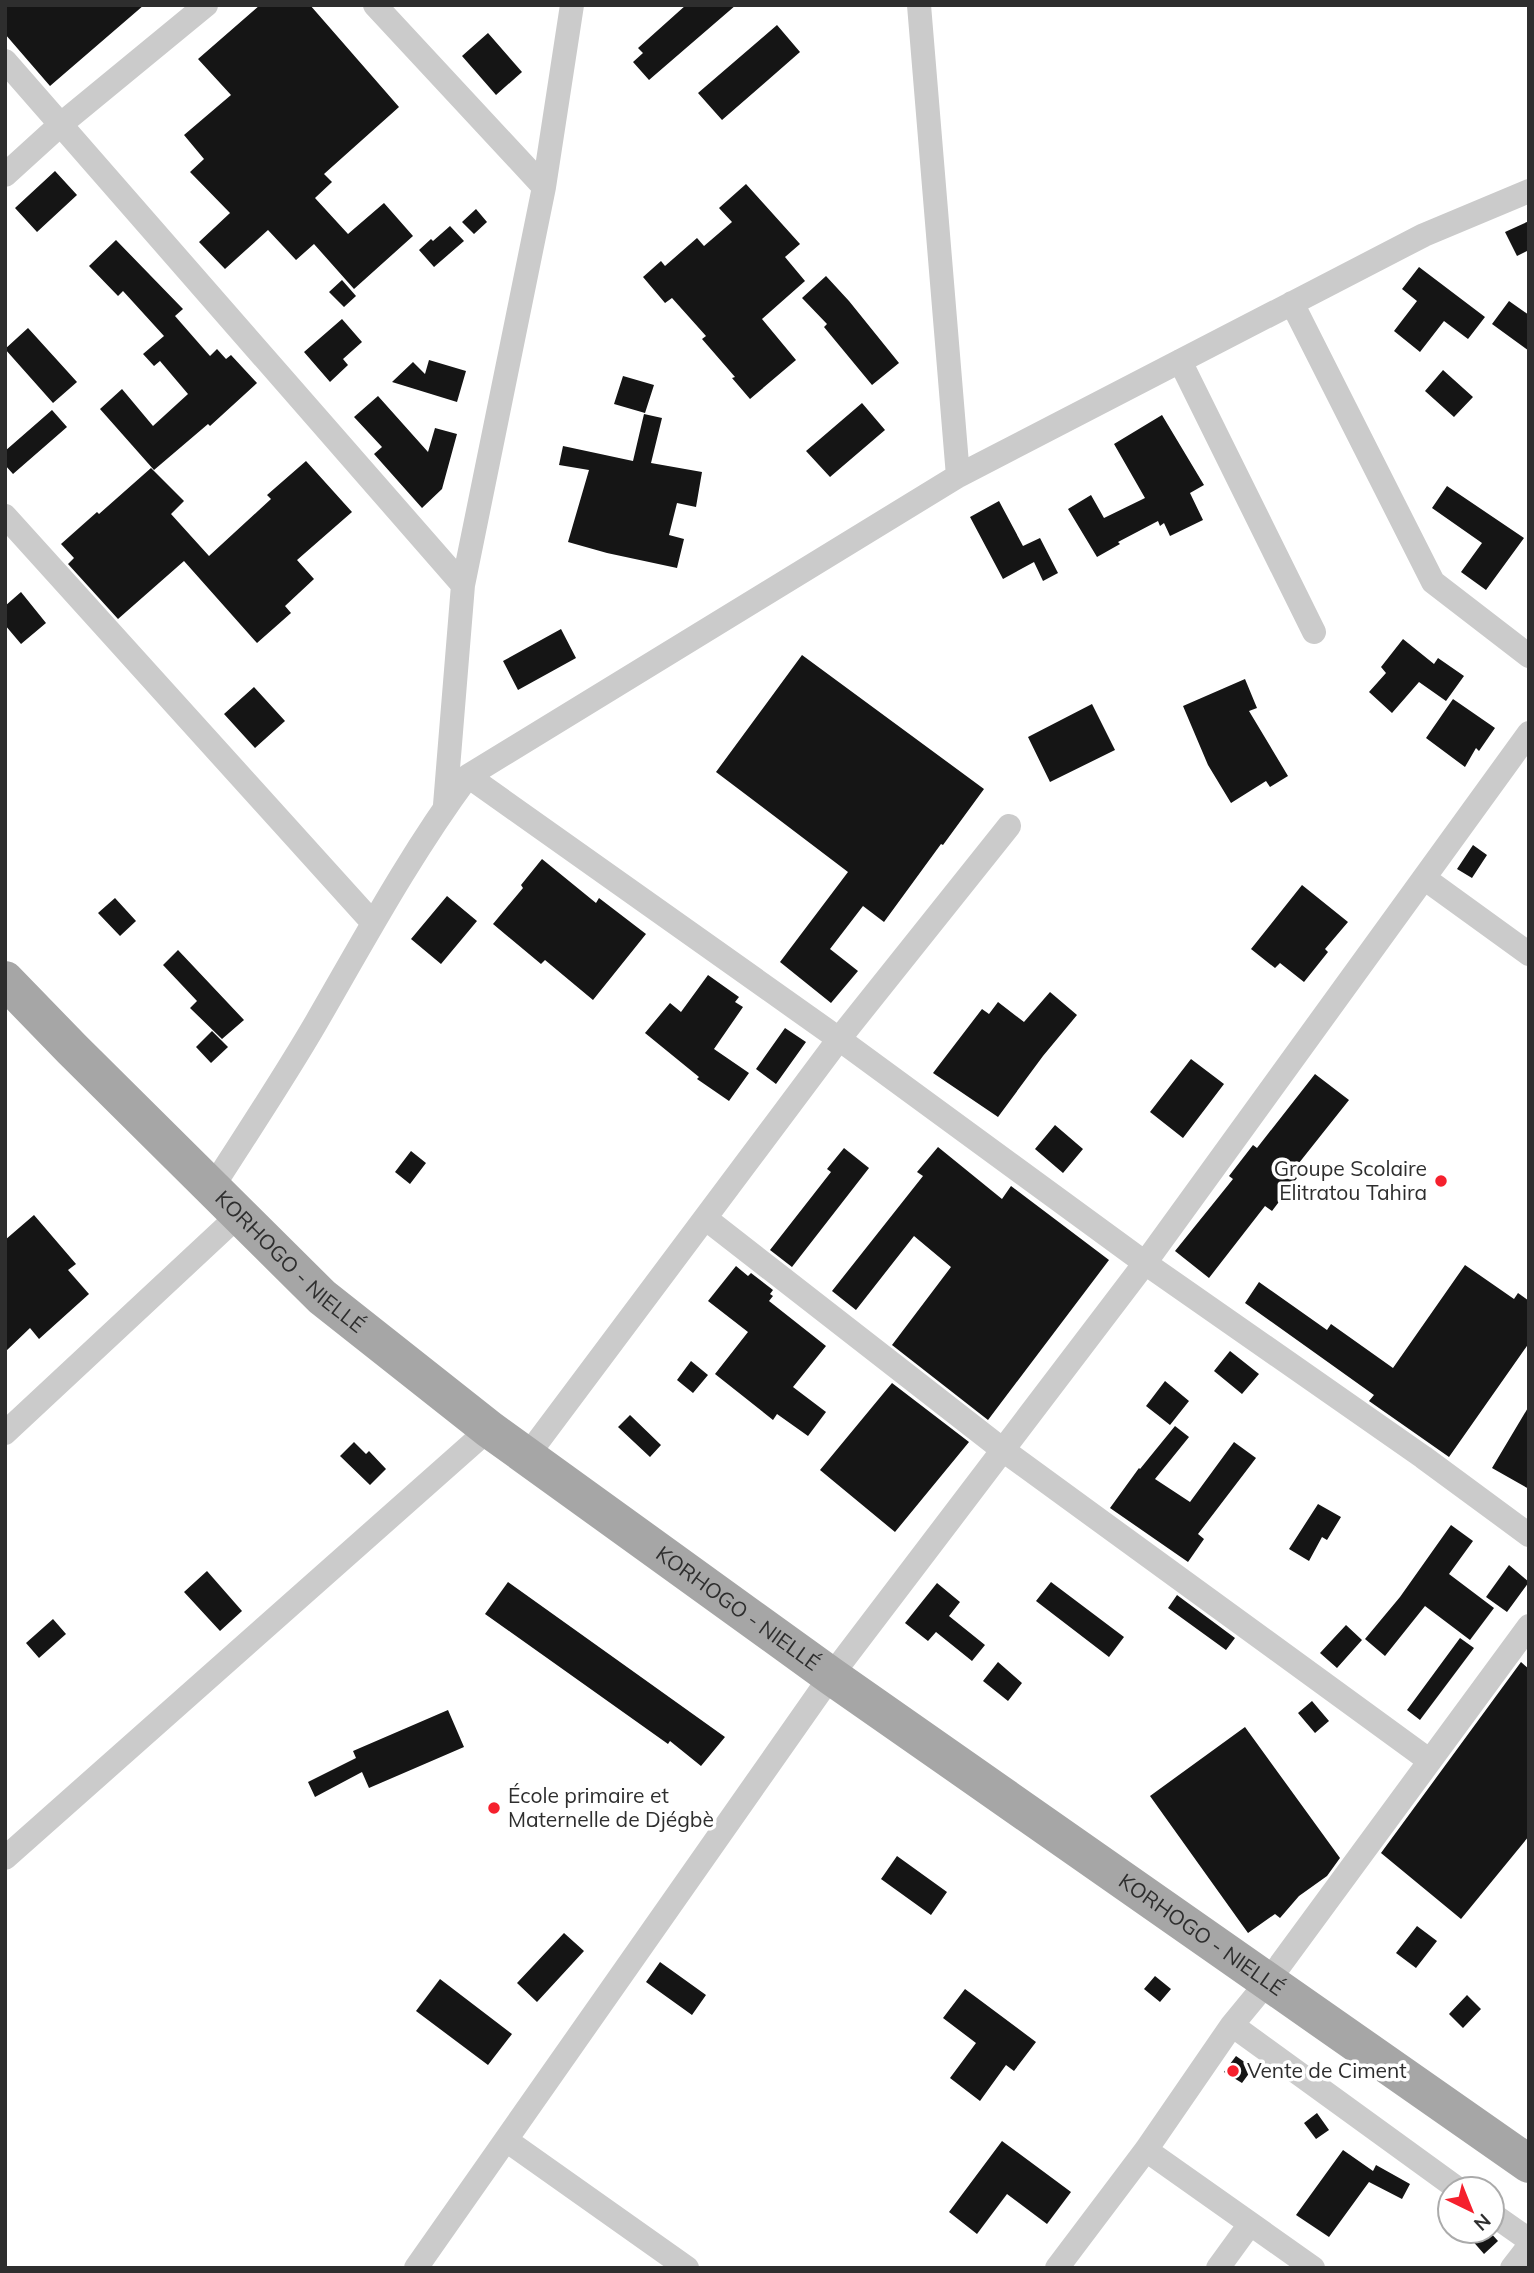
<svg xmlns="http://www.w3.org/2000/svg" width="1534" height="2273" font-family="Mulish,sans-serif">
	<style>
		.building { fill: #151515 }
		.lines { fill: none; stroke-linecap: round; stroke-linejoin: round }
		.street { stroke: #cbcbcb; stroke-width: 24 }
		.primary { stroke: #a6a6a6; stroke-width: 38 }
		.poi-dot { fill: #f5202d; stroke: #fff; stroke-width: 2.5 }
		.labels { text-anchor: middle; stroke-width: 7; stroke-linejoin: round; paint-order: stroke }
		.poi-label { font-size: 21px; fill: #2e2e2e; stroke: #fff; text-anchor: start }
		.street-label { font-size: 21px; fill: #2e2e2e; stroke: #fff }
	</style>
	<rect width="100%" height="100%" fill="#fff"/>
	<!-- building -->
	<path class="building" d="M5 5H144L50 86 5 34Z
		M260 5H310L399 107 324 174 332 182 315 198 348 234 384 203 413 236 354 289 314 244 296 260 268 230 225 269 199 242 230 213 190 172 204 159 184 135 231 95 198 59Z
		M686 5H736L649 80 633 62 643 53 638 48Z
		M777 25 800 52 722 120 698 93Z
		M488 33 522 72 496 95 462 56Z
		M55 171 77 195 37 232 15 208Z
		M746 184 800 244 785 257 805 281 762 319 796 360 750 399 732 378 735 377 702 339 706 336 672 298 665 303 643 277 661 261 665 266 697 238 704 246 732 222 719 208Z
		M476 209 487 222 474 234 462 222Z
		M1529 221V250L1517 256 1505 232Z
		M450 226 464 241 434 267 419 250 431 239 433 241Z
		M116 240 183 309 175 316 210 356 217 349 226 359 231 355 257 383 210 426 208 424 154 470 100 409 122 389 153 426 188 394 160 361 154 366 143 354 164 336 123 291 118 296 89 266Z
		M1419 267 1485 317 1468 339 1444 321 1420 352 1394 331 1417 301 1402 289Z
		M826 276 849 301 899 363 872 385 824 327 827 324 802 298Z
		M342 280 356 296 344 307 329 292Z
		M1509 301 1529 315V351L1492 324Z
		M342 319 362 342 343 359 348 365 330 382 304 352Z
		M28 328 77 382 53 403 5 349Z
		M429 360 466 371 457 402 392 382 413 362 425 374Z
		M1443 370 1473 397 1454 417 1425 391Z
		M623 376 654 385 645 413 614 404Z
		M378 396 428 452 435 428 457 434 442 489 422 508 374 454 382 447 354 417Z
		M862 403 885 430 830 477 806 451Z
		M52 410 67 427 13 474 5 465V451Z
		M644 414 662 418 651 463 702 472 696 507 677 503 669 535 684 539 677 568 607 553 568 542 589 470 559 465 563 446 633 461Z
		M1162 415 1204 485 1190 493 1203 520 1170 536 1164 523 1160 526 1158 521 1118 542 1120 544 1097 557 1068 509 1091 495 1104 518 1145 498 1114 444Z
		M306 461 352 512 297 560 314 579 285 606 291 613 257 643 184 561 118 619 68 564 74 558 61 544 97 512 99 514 151 468 184 501 171 514 209 556 271 499 267 495Z
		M1447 486 1524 538 1486 590 1461 572 1482 543 1432 508Z
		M999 501 1023 546 1040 538 1058 573 1043 581 1034 562 1003 579 970 517Z
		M21 592 46 623 21 644 5 625V606Z
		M561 629 576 658 518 690 503 661Z
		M1403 639 1434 664 1438 658 1464 676 1446 701 1419 682 1392 713 1369 692 1386 673 1381 667Z
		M802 655 984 789 943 845 941 844 884 922 863 906 830 949 858 971 831 1003 780 962 848 872 716 772Z
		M1245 679 1257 708 1249 711 1288 776 1270 787 1266 781 1231 803 1208 765 1183 706Z
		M254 687 285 721 255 748 224 714Z
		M1453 699 1495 728 1479 751 1476 748 1465 767 1426 738Z
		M1092 704 1115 750 1050 782 1028 737Z
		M1473 845 1487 855 1472 878 1457 869Z
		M542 859 596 903 599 898 646 934 593 1000 545 960 541 964 493 924 523 888 521 885Z
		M1302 885 1348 922 1325 949 1328 952 1304 982 1280 963 1275 968 1251 949Z
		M447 896 477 921 441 964 411 939Z
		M115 898 136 921 120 936 98 913Z
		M178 950 244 1020 222 1039 190 1008 197 1001 163 965Z
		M708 975 739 997 735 1002 743 1007 714 1049 749 1073 729 1101 697 1079 699 1077 645 1033 670 1003 681 1012Z
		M1050 992 1077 1015 1043 1056 998 1117 933 1073 982 1009 989 1014 998 1002 1024 1022Z
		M785 1028 806 1042 776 1084 756 1069Z
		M212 1031 228 1047 211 1063 196 1047Z
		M1191 1059 1224 1084 1183 1138 1150 1112Z
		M1315 1074 1349 1100 1291 1173 1297 1178 1272 1211 1265 1206 1209 1278 1175 1251 1233 1179 1229 1176 1253 1145 1257 1148Z
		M1055 1125 1083 1149 1063 1173 1035 1149Z
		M938 1147 1002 1199 1011 1186 1109 1260 988 1420 892 1345 951 1267 914 1236 856 1310 832 1291 923 1176 917 1172Z
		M844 1148 869 1168 792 1267 770 1250 831 1172 827 1169Z
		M411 1151 426 1163 410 1184 395 1172Z
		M34 1215 76 1264 68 1270 89 1294 39 1339 30 1328 5 1352V1240Z
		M1465 1265 1514 1299 1518 1293 1529 1301V1343L1449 1457 1369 1401 1374 1395 1245 1303 1259 1282 1327 1330 1331 1324 1393 1368Z
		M736 1266 748 1276 751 1273 773 1290 770 1294 773 1296 769 1301 826 1346 793 1387 826 1412 808 1436 777 1414 773 1420 715 1374 748 1332 708 1301Z
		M1230 1351 1259 1374 1242 1394 1214 1371Z
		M691 1361 708 1375 693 1393 677 1380Z
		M1165 1381 1189 1401 1170 1425 1146 1406Z
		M892 1383 969 1442 895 1532 820 1470Z
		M1529 1406V1489L1492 1468Z
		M630 1415 661 1445 650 1457 618 1427Z
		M1175 1426 1189 1437 1155 1479 1190 1502 1234 1442 1256 1458 1198 1534 1204 1539 1188 1562 1110 1508 1139 1468 1140 1469Z
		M354 1442 366 1454 369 1451 386 1469 370 1485 340 1456Z
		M1318 1504 1341 1517 1327 1540 1322 1537 1309 1561 1289 1549Z
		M1451 1525 1473 1541 1449 1574 1494 1608 1470 1640 1425 1606 1385 1656 1365 1639 1400 1597Z
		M1509 1565 1529 1582 1507 1612 1486 1597Z
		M207 1571 242 1611 220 1631 184 1592Z
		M508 1582 725 1737 701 1766 670 1741 668 1744 485 1614Z
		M1051 1582 1124 1637 1109 1657 1036 1601Z
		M937 1583 960 1602 949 1616 985 1645 972 1661 936 1632 928 1641 905 1623Z
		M1177 1595 1235 1638 1226 1650 1168 1608Z
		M53 1619 66 1634 39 1658 26 1643Z
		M1346 1625 1362 1640 1337 1668 1320 1653Z
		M1460 1638 1474 1648 1420 1720 1407 1710Z
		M998 1662 1022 1683 1008 1701 983 1681Z
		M1521 1662 1529 1669V1836L1461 1919 1381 1853Z
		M1312 1701 1329 1721 1315 1733 1298 1713Z
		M448 1710 464 1747 369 1788 362 1772 315 1797 308 1782 356 1758 353 1751Z
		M1245 1727 1340 1858 1327 1876 1299 1896 1280 1918 1275 1914 1248 1933 1150 1796Z
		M897 1856 947 1892 931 1915 881 1879Z
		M1417 1926 1437 1941 1416 1968 1396 1953Z
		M564 1933 584 1951 537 2002 517 1983Z
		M660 1962 706 1995 692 2015 646 1982Z
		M1155 1976 1171 1989 1160 2002 1144 1989Z
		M440 1979 512 2034 488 2065 416 2011Z
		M965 1989 1036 2042 1014 2071 1006 2065 980 2101 950 2078 976 2043 943 2018Z
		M1467 1995 1481 2009 1463 2028 1449 2014Z
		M1236 2056 1253 2068 1242 2083 1224 2072Z
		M1317 2113 1329 2130 1316 2139 1304 2123Z
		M1002 2141 1071 2192 1047 2224 1007 2194 977 2234 949 2212Z
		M1343 2150 1373 2171 1376 2165 1410 2184 1402 2199 1369 2182 1329 2237 1296 2215Z
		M1464 2231H1489L1498 2241 1484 2254Z"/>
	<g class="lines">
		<!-- street -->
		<path class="street" d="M375 5 544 187
			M919 5 958 476
			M5 61 463 585
			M5 175 60 125 206 5
			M1292 303 1433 582 1529 656
			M1180 361 1314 632
			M5 516 373 923
			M468 776 839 1039 1145 1263 1423 1457 1529 1535
			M445 805 463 585 544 187 572 5
			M1424 878 1529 954
			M212 1188C247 1133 284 1078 317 1021 365 938 411 853 468 776L958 476 1424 235 1529 191
			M705 1218 1003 1450 1430 1761
			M5 1433 240 1214
			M527 1456 839 1039 1009 826
			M5 1858 489 1429
			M1232 2025 1458 2189
			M506 2140 687 2268
			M1146 2150 1313 2268
			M1492 2214 1529 2240
			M416 2268 831 1676 1145 1263 1529 733
			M1057 2268 1146 2150 1232 2025 1269 1980 1529 1626
			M1218 2268 1250 2224
			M1512 2268 1529 2246"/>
		<!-- primary -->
		<path class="primary" id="s1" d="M5 980 72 1049 322 1297 489 1429 831 1676 1529 2164"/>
	</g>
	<!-- markers -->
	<g class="poi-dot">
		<circle cx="1441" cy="1181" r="7"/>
		<circle cx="494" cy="1808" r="7"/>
		<circle cx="1233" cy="2071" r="7"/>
	</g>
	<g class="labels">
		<!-- poi labels -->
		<g class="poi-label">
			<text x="1427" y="1176" text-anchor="end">Groupe Scolaire<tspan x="1427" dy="24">Elitratou Tahira</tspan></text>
			<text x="508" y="1803">École primaire et<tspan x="508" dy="24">Maternelle de Djégbè</tspan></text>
			<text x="1247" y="2078">Vente de Ciment</text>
		</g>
		<!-- street labels -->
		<g class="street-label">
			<text dy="7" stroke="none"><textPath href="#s1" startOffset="401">KORHOGO - NIELLÉ</textPath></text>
			<text dy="7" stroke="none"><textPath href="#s1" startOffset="968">KORHOGO - NIELLÉ</textPath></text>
			<text dy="7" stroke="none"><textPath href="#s1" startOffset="1535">KORHOGO - NIELLÉ</textPath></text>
		</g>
	</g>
	<!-- border -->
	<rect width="1534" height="2273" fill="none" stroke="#2e2e2e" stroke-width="14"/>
	<!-- north arrow -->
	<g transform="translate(1471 2210) rotate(137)"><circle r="33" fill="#ffffff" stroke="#ababab" stroke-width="2"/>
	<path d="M0-5L12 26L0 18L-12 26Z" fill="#f5202d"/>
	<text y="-10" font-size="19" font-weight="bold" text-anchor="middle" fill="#2e2e2e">N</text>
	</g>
</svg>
